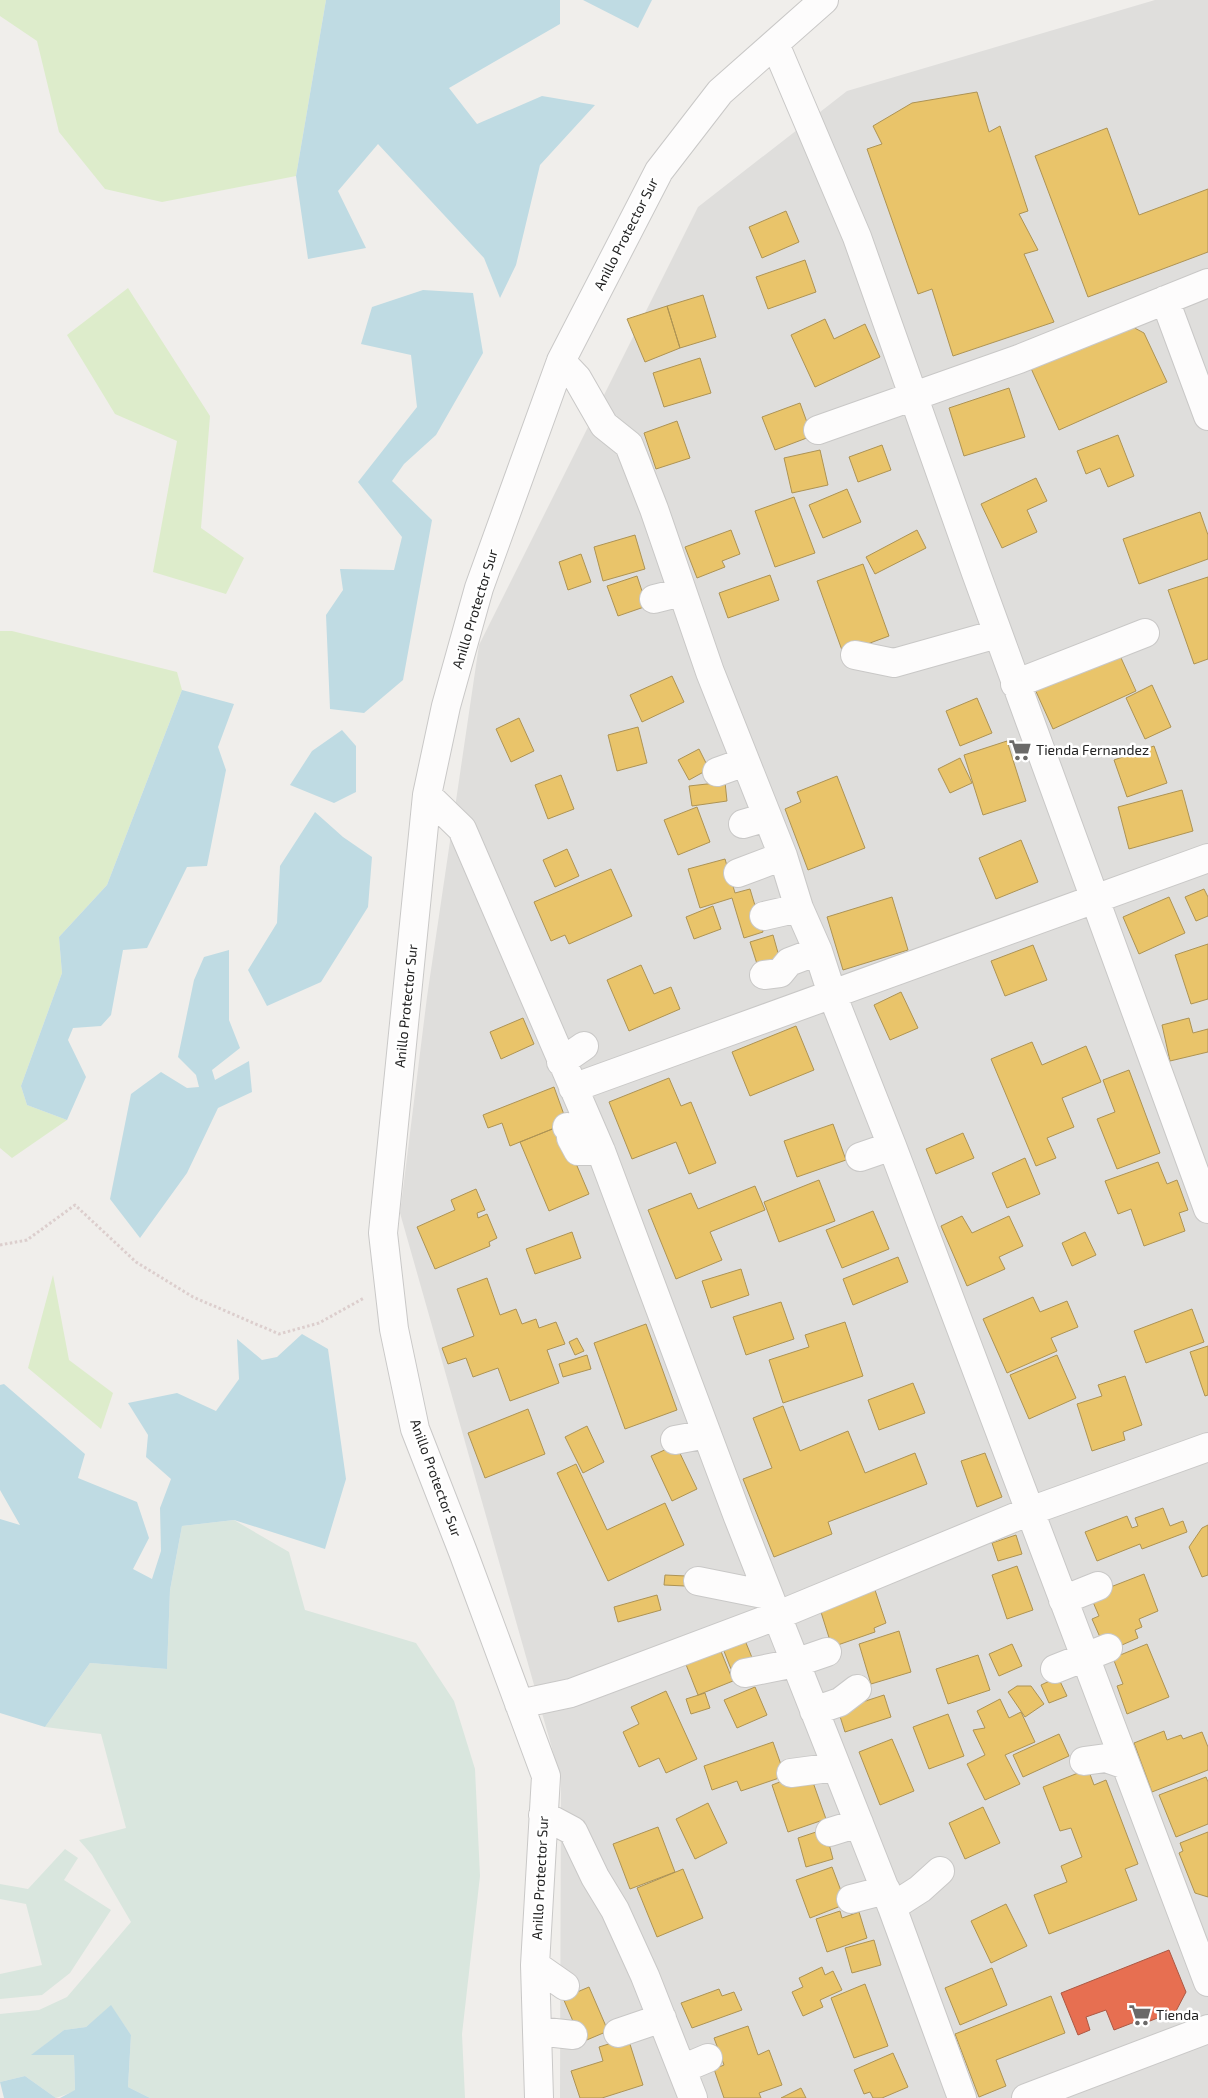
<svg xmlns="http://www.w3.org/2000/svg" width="1208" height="2098" font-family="'Exo 2',sans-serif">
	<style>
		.residential { fill: #dfdedc }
		.grass { fill: #ddeccb }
		.wetland { fill: #d9e6de }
		.water { fill: #bfdbe3 }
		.homes { fill: #e9c46a; stroke: #ad9354 }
		.shops { fill: #e76f51; stroke: #ac5843 }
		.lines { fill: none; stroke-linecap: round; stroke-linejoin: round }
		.minor-casing { stroke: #c9c8c7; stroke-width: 30 }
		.path { stroke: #dccecd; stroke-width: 3; stroke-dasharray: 2.5 2.5; stroke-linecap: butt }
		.minor { stroke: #fdfcfc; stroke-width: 28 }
		.labels { text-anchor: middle; stroke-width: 5; stroke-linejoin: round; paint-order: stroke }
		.street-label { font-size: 14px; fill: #222; stroke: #fff }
		.poi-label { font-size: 14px; fill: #222; stroke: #fff; text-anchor: start }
	</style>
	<rect width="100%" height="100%" fill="#f0eeeb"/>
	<!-- residential -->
	<path class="residential" d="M1155 0H1208V2098H560L561 1780 400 1213 427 997 479 645 698 207 847 91Z"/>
	<!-- grass -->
	<path class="grass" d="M0 0H326L296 176 162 202 105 189 59 132 37 41 0 16Z
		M128 288 210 416 201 528 244 558 226 594 153 572 177 441 115 414 67 335Z
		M0 631H12L177 672 182 690 107 885 59 937 62 973 21 1086 27 1105 67 1120 12 1158 0 1148Z
		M53 1275 69 1360 113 1393 101 1429 28 1368Z"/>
	<!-- wetland -->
	<path class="wetland" d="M234 1520 289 1552 305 1610 416 1643 454 1701 475 1769 480 1876 462 2034 465 2098H150L128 2087 131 2035 111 2006 86 2027 64 2030 32 2055H74L75 2091 56 2098 25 2076 0 2082V2014L39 2010 67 1997 131 1922 92 1855 79 1840 126 1828 101 1734 45 1727 90 1663 167 1669 170 1590 182 1526Z
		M65 1849 78 1858 64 1880 111 1910 70 1973 42 1995 0 1999V1974L42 1965 26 1904 0 1899V1884L28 1889Z"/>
	<!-- water -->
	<path class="water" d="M326 0H560V24L449 88 477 124 542 96 595 105 540 165 516 265 500 298 484 258 378 144 338 191 366 248 308 259 296 176Z
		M583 0H652L638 28Z
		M423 290 473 293 483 353 436 435 404 464 392 481 432 520 403 680 364 713 330 709 326 615 343 590 340 569 394 570 402 537 358 482 417 407 411 355 361 344 372 307Z
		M182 690 234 704 218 747 226 770 207 866 187 867 147 948 123 950 111 1015 101 1026 73 1028 68 1040 86 1077 67 1120 27 1105 21 1086 62 973 59 937 107 885Z
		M342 730 356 746V792L334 803 290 785 312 751Z
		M315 812 343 837 372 857 368 907 321 982 267 1006 248 970 277 923 280 866Z
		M229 950V1020L240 1048 212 1070 215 1080 249 1061 252 1092 218 1108 187 1173 140 1238 110 1199 131 1094 161 1072 187 1088 199 1087 196 1075 178 1057 194 980 204 957Z
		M302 1334 328 1349 346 1479 325 1549 234 1520 182 1526 170 1590 167 1669 90 1663 45 1727 0 1713V1519L20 1525 0 1490V1385L4 1384 85 1454 78 1478 137 1502 149 1538 133 1569 152 1579 161 1551 160 1508 171 1479 146 1457 148 1435 128 1403 177 1393 216 1411 239 1379 237 1339 262 1360 277 1357Z
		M111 2005 131 2035 128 2087 150 2098H60L75 2090 74 2055H31L64 2030 86 2027Z
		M25 2076 56 2098H4L0 2082Z"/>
	<!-- homes -->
	<path class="homes" d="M977 92 989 132 1000 126 1028 211 1019 214 1038 250 1024 254 1054 322 953 356 932 289 918 294 867 149 882 144 873 126 912 103Z
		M1107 128 1139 215 1208 189V252L1088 297 1035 156Z
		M786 211 799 242 762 258 749 227Z
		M805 260 816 292 768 309 756 277Z
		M703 295 716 337 680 348 667 306Z
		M667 306 680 348 645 362 627 319Z
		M825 319 834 339 865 324 880 357 815 387 791 335Z
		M1127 324 1144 333 1167 382 1059 430 1029 364Z
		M700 358 711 393 664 407 653 373Z
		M1009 388 1025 437 964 456 949 408Z
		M800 403 812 436 775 450 762 417Z
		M677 421 690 458 656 469 644 433Z
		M1118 435 1134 476 1108 487 1100 468 1086 474 1077 451Z
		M882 445 891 470 858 482 849 457Z
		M820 450 828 485 792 493 784 458Z
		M1036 478 1047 501 1027 510 1037 532 1002 548 981 504Z
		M847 489 861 522 823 538 809 505Z
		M794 497 815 553 775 567 755 511Z
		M1200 512 1208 535V559L1139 584 1123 539Z
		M731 530 740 554 722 561 725 567 697 578 685 547Z
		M917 530 926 548 875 574 866 557Z
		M635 535 645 569 603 581 594 547Z
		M581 554 591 582 568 590 559 562Z
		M863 564 889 636 843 653 817 581Z
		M770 575 779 600 728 618 719 593Z
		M637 576 647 606 618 616 607 586Z
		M1208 577V659L1194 664 1168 590Z
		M1117 649 1136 691 1053 729 1034 687Z
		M672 676 684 702 642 722 630 695Z
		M1152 685 1171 727 1145 739 1126 698Z
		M977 698 992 733 960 746 946 711Z
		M519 718 534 751 511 762 496 729Z
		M638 727 647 763 617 771 608 735Z
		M1007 741 1026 801 983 815 964 755Z
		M1154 746 1167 783 1127 797 1114 760Z
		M699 749 709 769 689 780 678 760Z
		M960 758 972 783 950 793 938 769Z
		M561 775 574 809 548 819 535 785Z
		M837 776 865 848 808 870 785 809 801 802 797 792Z
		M725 782 727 801 692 806 689 786Z
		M1182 790 1193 831 1129 849 1118 807Z
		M697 807 710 842 678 855 664 820Z
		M1021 840 1038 882 996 899 979 858Z
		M567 849 579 876 555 887 543 860Z
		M725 859 735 893 750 889 763 932 744 938 732 898 700 908 688 869Z
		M611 869 632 916 569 944 565 935 551 941 534 902Z
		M1204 889 1208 897V916L1196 921 1185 897Z
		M892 897 908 950 843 970 827 917Z
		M1169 897 1185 933 1139 954 1123 917Z
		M713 906 721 929 694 939 686 917Z
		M773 935 780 960 758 967 750 942Z
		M1208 944V999L1191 1004 1175 955Z
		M1033 945 1047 980 1005 996 991 961Z
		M641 965 654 994 671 987 680 1009 629 1031 607 980Z
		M901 992 918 1028 890 1040 874 1005Z
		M523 1018 534 1044 501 1059 490 1032Z
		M1189 1018 1193 1033 1208 1029V1052L1170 1061 1162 1025Z
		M796 1026 814 1070 750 1096 732 1052Z
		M1032 1042 1042 1065 1086 1046 1101 1082 1062 1098 1074 1127 1047 1138 1056 1158 1036 1166 991 1059Z
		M1129 1070 1160 1153 1117 1169 1097 1119 1115 1112 1103 1080Z
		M669 1078 681 1106 691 1102 716 1163 689 1174 676 1142 632 1159 609 1102Z
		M554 1087 567 1123 510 1146 502 1123 488 1128 483 1115Z
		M833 1124 846 1160 797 1177 784 1141Z
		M560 1126 589 1194 549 1211 520 1142Z
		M963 1133 974 1158 936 1174 926 1149Z
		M1025 1158 1040 1194 1007 1208 992 1173Z
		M1158 1162 1167 1184 1177 1180 1188 1210 1179 1213 1185 1231 1144 1246 1131 1209 1118 1214 1105 1181Z
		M819 1180 835 1221 779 1242 764 1202Z
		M755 1186 765 1210 710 1232 722 1260 676 1279 648 1210 691 1193 698 1209Z
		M476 1189 485 1210 477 1213 478 1218 487 1214 497 1238 489 1242 490 1246 435 1269 417 1227 455 1210 451 1200Z
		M873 1211 889 1249 842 1268 826 1230Z
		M962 1216 972 1233 1009 1216 1023 1246 999 1257 1005 1269 967 1286 941 1226Z
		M572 1232 581 1258 535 1274 526 1249Z
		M1085 1232 1096 1255 1072 1266 1062 1243Z
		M898 1257 908 1282 853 1305 843 1279Z
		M741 1269 749 1295 711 1308 702 1281Z
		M487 1278 500 1315 516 1309 522 1324 536 1319 539 1328 556 1322 565 1344 547 1350 559 1383 510 1401 498 1368 473 1377 466 1358 448 1364 442 1348 474 1336 457 1289Z
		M1033 1297 1040 1312 1067 1301 1078 1327 1051 1338 1057 1351 1007 1373 983 1319Z
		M781 1302 794 1339 746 1355 733 1317Z
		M1192 1309 1204 1342 1146 1363 1134 1331Z
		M845 1322 863 1376 783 1403 769 1360 809 1347 805 1335Z
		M646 1324 677 1410 625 1429 594 1343Z
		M577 1338 584 1351 575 1355 569 1342Z
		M1208 1346V1395L1205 1396 1190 1352Z
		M587 1355 591 1369 563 1377 559 1364Z
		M1057 1355 1076 1398 1029 1419 1010 1375Z
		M1125 1376 1142 1425 1123 1432 1125 1440 1092 1451 1077 1404 1102 1396 1098 1385Z
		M913 1383 925 1413 879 1430 868 1400Z
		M783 1406 800 1451 848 1431 865 1473 915 1453 927 1484 828 1522 832 1534 774 1557 743 1479 772 1468 753 1418Z
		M528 1409 545 1454 485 1478 468 1433Z
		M587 1426 604 1462 583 1473 565 1437Z
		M676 1445 697 1489 672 1501 651 1456Z
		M985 1453 1002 1497 977 1507 961 1461Z
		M576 1464 607 1530 665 1503 684 1545 608 1581 557 1473Z
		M1163 1508 1170 1526 1183 1521 1187 1532 1142 1549 1140 1544 1097 1561 1085 1532 1127 1516 1132 1528 1138 1526 1135 1518Z
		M1208 1525V1575L1202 1577 1189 1547 1202 1528Z
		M1016 1535 1022 1554 998 1561 992 1543Z
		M1017 1566 1033 1610 1007 1619 992 1575Z
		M1144 1574 1158 1611 1139 1619 1142 1627 1135 1630 1138 1638 1115 1648 1103 1644 1092 1619 1099 1616 1090 1595Z
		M665 1575 686 1576 685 1586 664 1585Z
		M875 1590 886 1623 874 1628 875 1632 832 1647 820 1609Z
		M657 1595 661 1610 618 1622 614 1607Z
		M899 1631 911 1672 871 1684 859 1644Z
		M744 1638 753 1660 731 1669 722 1646Z
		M1012 1644 1022 1666 999 1676 989 1654Z
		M1147 1644 1169 1697 1127 1714 1117 1686 1123 1684 1113 1658Z
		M720 1649 733 1681 698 1695 685 1662Z
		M978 1655 990 1690 948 1704 936 1669Z
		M1058 1677 1067 1696 1049 1703 1041 1685Z
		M1017 1686H1031L1044 1704 1025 1717 1008 1692Z
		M755 1687 767 1715 737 1728 724 1700Z
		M666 1691 697 1759 666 1773 659 1758 639 1767 623 1732 639 1724 631 1707Z
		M705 1693 710 1708 691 1714 686 1699Z
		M884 1695 891 1717 845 1732 838 1710Z
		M1000 1699 1009 1718 1021 1712 1035 1742 1005 1755 1020 1784 985 1800 967 1764 985 1755 973 1730 985 1728 977 1711Z
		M948 1714 964 1756 929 1769 913 1727Z
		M1164 1731 1167 1740 1181 1735 1183 1739 1202 1732 1208 1747V1770L1152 1792 1134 1743Z
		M1059 1734 1069 1756 1023 1777 1013 1755Z
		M892 1739 914 1791 880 1805 859 1752Z
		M773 1742 785 1776 741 1791 737 1781 712 1790 704 1766Z
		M1088 1769 1094 1785 1106 1780 1138 1864 1125 1869 1137 1900 1049 1934 1034 1895 1067 1882 1061 1866 1082 1857 1071 1828 1060 1831 1043 1787Z
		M809 1771 826 1819 788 1832 772 1785Z
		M1206 1777 1208 1782V1824L1176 1837 1159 1795Z
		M708 1803 727 1843 695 1859 676 1819Z
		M983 1807 1000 1843 965 1859 949 1823Z
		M658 1827 675 1872 630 1889 613 1844Z
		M825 1829 833 1859 806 1867 798 1838Z
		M1208 1832V1897L1195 1893 1179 1853 1183 1851 1180 1843Z
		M832 1867 846 1904 810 1918 796 1880Z
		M683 1869 703 1918 657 1937 637 1888Z
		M1006 1904 1027 1946 991 1963 971 1921Z
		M840 1911 842 1918 859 1912 867 1938 827 1952 816 1919Z
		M874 1940 881 1965 852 1973 845 1948Z
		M822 1967 825 1975 833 1971 842 1990 820 2000 823 2007 803 2016 792 1992 803 1987 799 1978Z
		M992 1968 1007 2005 960 2025 945 1988Z
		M865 1984 888 2046 854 2058 831 1998Z
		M589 1987 608 2031 582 2042 563 1998Z
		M719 1989 722 1996 734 1992 742 2010 692 2028 681 2003Z
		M1051 1996 1065 2033 996 2060 1006 2086 979 2097 955 2034Z
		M748 2026 758 2055 769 2050 782 2085 759 2093 761 2098H724L714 2069 724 2065 714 2038Z
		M628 2038 643 2085 602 2098H580L571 2071 603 2061 599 2047Z
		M893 2053 908 2087 882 2098H873L870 2092 864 2094 854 2070Z
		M801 2088 806 2098H781Z"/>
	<!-- shops -->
	<path class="shops" d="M1169 1950 1186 1992 1176 2011 1142 2024 1140 2020 1114 2030 1106 2010 1086 2017 1090 2030 1078 2035 1061 1993Z"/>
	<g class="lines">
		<defs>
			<path id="minor" d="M775 44 857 237 976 573 1208 1209
				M1165 300 1208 416
				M561 361 577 378 604 425 629 445 654 509 710 672 783 856 799 908 818 951 832 994 892 1146 1208 1982
				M818 430 1019 359 1208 283
				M654 599 682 592
				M855 655 894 663 997 634
				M1015 684 1145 633
				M717 772 745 762
				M427 795 462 829 601 1151 738 1517 892 1907 962 2098
				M743 824 767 817
				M738 873 783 856
				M764 916 799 908
				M764 975 780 973 789 962 818 951
				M561 1062 584 1046
				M573 1088 1208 858
				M567 1127 572 1130 571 1138 578 1151H601
				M860 1157 892 1146
				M675 1440 707 1434
				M698 1581 768 1595
				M1063 1600 1098 1586
				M1055 1669 1108 1648
				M745 1673 795 1663 827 1652
				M519 1704 571 1693 776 1616 1030 1511 1208 1447
				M814 1711 840 1702 857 1689
				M1084 1761 1106 1758 1126 1765
				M791 1773 836 1767
				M543 1815 573 1831 595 1877 615 1910 645 1976 693 2098
				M830 1832 859 1823
				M851 1899 886 1890
				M892 1907 920 1889 940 1871
				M535 1965 565 1986
				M537 2031 573 2035
				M618 2033 662 2018
				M682 2069 708 2058
				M539 2098 535 1965 546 1776 463 1552 415 1429 394 1329 383 1233 427 795 446 706 479 588 561 361 659 171 720 92 824 0
				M1026 2098 1208 2029"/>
		</defs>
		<!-- minor casing -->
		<use href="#minor" class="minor-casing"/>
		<!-- path -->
		<path class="path" d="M0 1245 27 1240 75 1205 136 1262 193 1297 279 1334 319 1323 364 1298"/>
		<!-- minor -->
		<use href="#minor" class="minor"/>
	</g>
	<!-- icons -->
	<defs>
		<symbol id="supermarket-bare" viewBox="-9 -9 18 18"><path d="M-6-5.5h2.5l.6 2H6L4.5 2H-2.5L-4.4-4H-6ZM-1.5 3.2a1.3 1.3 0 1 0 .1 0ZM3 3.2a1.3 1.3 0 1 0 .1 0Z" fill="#6a6968" stroke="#fff" stroke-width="2.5" paint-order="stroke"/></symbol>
	</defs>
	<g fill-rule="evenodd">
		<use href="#supermarket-bare" x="1004" y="734" width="32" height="32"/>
		<use href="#supermarket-bare" x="1124" y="1999" width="32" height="32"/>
	</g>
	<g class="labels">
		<!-- street labels -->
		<g class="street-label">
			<text transform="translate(626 234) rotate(-63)" y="5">Anillo Protector Sur</text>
			<text transform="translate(475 609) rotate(-73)" y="5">Anillo Protector Sur</text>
			<text transform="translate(406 1006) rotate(-84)" y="5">Anillo Protector Sur</text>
			<text transform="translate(436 1478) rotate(70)" y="5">Anillo Protector Sur</text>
			<text transform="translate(540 1878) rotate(-87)" y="5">Anillo Protector Sur</text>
		</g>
		<!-- poi labels -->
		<g class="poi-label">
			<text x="1036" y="755">Tienda Fernandez</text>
			<text x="1156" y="2020">Tienda</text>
		</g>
	</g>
</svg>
